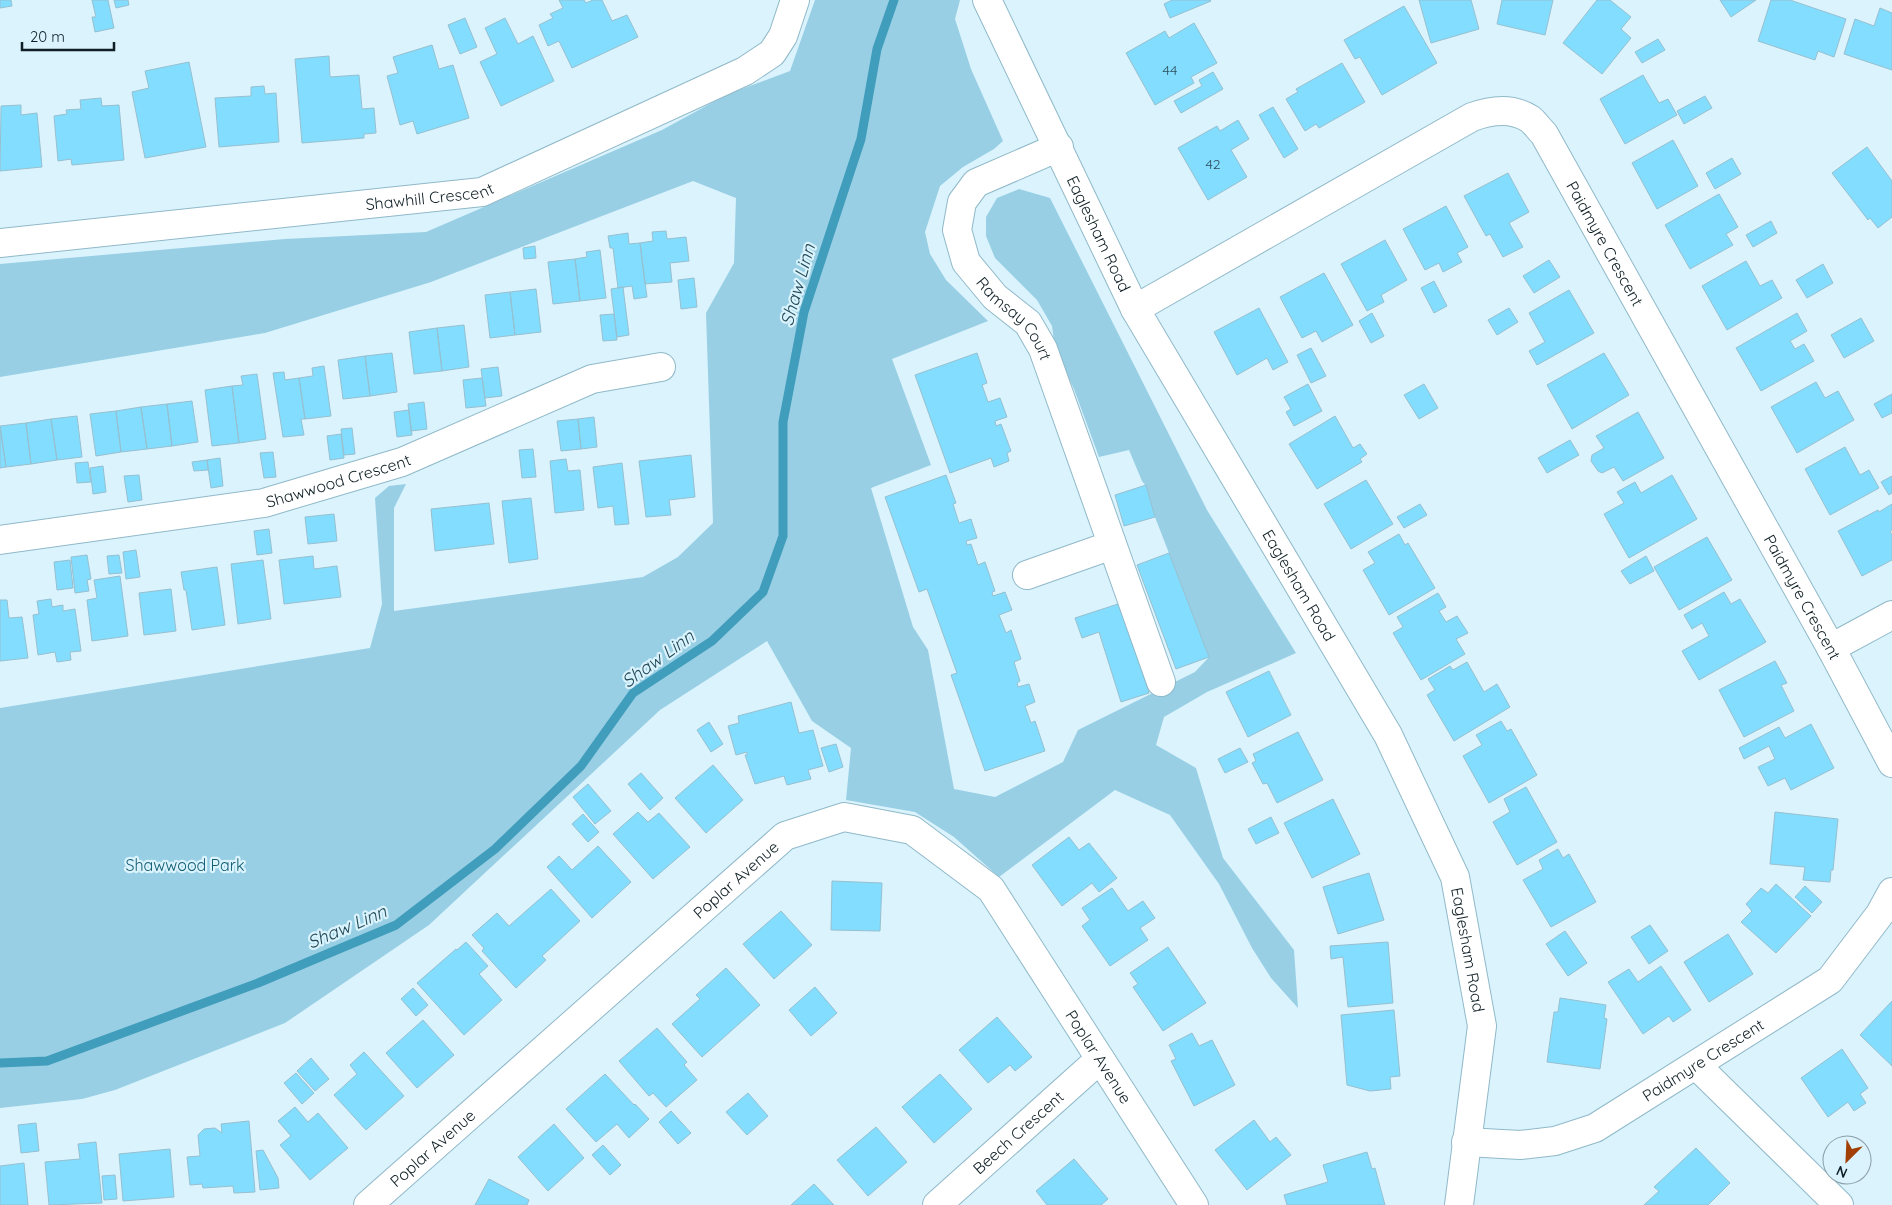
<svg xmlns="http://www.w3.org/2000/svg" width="1892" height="1205" font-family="Quicksand,sans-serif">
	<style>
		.green { fill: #98cfe4 }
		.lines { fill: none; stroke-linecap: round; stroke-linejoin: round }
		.stream { stroke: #409dbb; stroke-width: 9 }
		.building { fill: #83ddfe; stroke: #96c0d0 }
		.minor-casing { stroke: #90b9c9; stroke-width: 30 }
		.minor { stroke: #fff; stroke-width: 28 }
		.labels { text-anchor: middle; stroke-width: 4.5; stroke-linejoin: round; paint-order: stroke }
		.number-label { font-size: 14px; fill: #2c4e5b }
		.street-label { font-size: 16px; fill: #0f1f25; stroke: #daf3fd }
		.park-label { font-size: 16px; fill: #115c72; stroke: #daf3fd }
		.water-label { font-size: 18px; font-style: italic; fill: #214957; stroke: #daf3fd }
	</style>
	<rect width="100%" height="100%" fill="#daf3fd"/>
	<!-- green -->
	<path class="green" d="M815 0H960L955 19 971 69 1003 141 994 149 963 167 940 186 925 232 930 254 946 280 988 321 892 359 931 465 871 488 913 627 928 650 954 789 995 797 1063 762 1078 730 1195 672 1209 657 1155 517 1146 486 1142 481 1129 450 1099 457 1074 389 1055 349 1052 326 1037 300 995 258 986 236V217L997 198 1019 189 1050 198 1207 510 1296 653 1207 692 1164 717 1156 745 1196 768 1223 858 1294 950 1298 1008 1271 978 1252 948 1219 884 1170 815 1115 790 999 877 954 837 915 812 846 800 851 748 812 721 767 641 660 710 429 925 285 1023 115 1090 82 1099 0 1108V708L370 648 382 604 375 498 389 486 406 484 394 508V611L643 577 678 557 713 523 706 313 734 263 736 198 693 181 431 282 265 333 0 377V264L285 239 426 232 662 130 728 94 790 71Z"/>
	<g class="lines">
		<!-- stream -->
		<path class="stream" d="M0 1063 47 1061 258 983 396 925 495 849 581 766 633 693 712 641 763 592 783 536V422L804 312 861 139 877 49 894 0"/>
	</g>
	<!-- building -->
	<path class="building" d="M0 0H11L12 6 0 8Z
		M92 0H108L114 28 95 32 92 17H96Z
		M114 0H128L129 5 116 8Z
		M559 0H584L586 3 593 0H602L612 21 627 15 638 37 572 68 559 41 548 46 539 25 553 18 550 14 563 8Z
		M1172 0H1210L1211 1 1170 18 1164 4Z
		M1419 0H1471L1479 29 1431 43Z
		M1502 0H1553L1545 35 1497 24Z
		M1597 0H1610L1631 17 1621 29 1631 38 1602 74 1563 43Z
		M1720 0H1756L1731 17Z
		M1771 0H1790L1846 19 1834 57 1818 51 1815 60 1758 41Z
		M1404 6 1437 63 1382 95 1360 57 1355 59 1344 40Z
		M1880 8 1892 13V70L1844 54 1855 19 1874 26Z
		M465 18 477 47 460 54 448 25Z
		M505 18 518 44 533 36 554 81 501 106 480 62 497 54 485 28Z
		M1194 23 1217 63 1191 77 1194 83 1155 105 1126 53 1165 31 1169 38Z
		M1658 39 1665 50 1642 63 1635 52Z
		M432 45 439 69 453 65 469 118 417 134 413 121 400 125 387 76 398 73 393 57Z
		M329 56 330 77 359 75 362 109 374 108 376 133 364 134V138L302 143 295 59Z
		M189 62 206 147 145 158 132 92 149 88 145 71Z
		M1342 63 1365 102 1319 128 1316 124 1305 131 1286 99 1298 92 1296 89Z
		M1213 72 1223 89 1181 113 1174 101 1202 86 1199 80Z
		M1643 75 1659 103 1668 99 1677 115 1625 144 1600 99Z
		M264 86 265 94 276 93 279 142 219 147 215 98 251 96V87Z
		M1705 96 1712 108 1684 124 1677 111Z
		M101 98 102 106 119 105 124 160 72 165 71 159 58 161 54 116 67 114 66 110 81 109 80 100Z
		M21 105V115L37 113 42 167 0 171 1 106Z
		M1273 107 1298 149 1284 158 1259 115Z
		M1238 120 1249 139 1231 150 1247 177 1208 200 1178 148 1217 126 1220 131Z
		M1673 140 1698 186 1657 209 1632 163Z
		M1867 147 1892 181V217L1878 228 1870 218 1868 220 1832 173Z
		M1732 158 1741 174 1715 189 1706 173Z
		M1508 173 1529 212 1509 223 1523 247 1503 257 1490 234 1486 236 1464 196Z
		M1719 194 1738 227 1726 234 1733 245 1690 269 1665 225Z
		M1446 206 1468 247 1457 253 1462 262 1443 272 1439 263 1425 270 1403 229Z
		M1771 221 1777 233 1753 247 1746 235Z
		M666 231 667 239 686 237 689 261 670 263 672 282 645 284 640 243 653 241 652 232Z
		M628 233 629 244 640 243 647 297 634 299 632 286 618 288 613 248H610L608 236Z
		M1385 240 1407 280 1381 295 1384 302 1367 311 1341 264Z
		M535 246 536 258 524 259 523 248Z
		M600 250 606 298 580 301 575 259 587 257 586 252Z
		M575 259 580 301 553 304 548 262Z
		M1549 260 1560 277 1534 293 1523 276Z
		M1746 261 1760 286 1772 280 1782 298 1727 330 1702 286Z
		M1823 264 1833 283 1807 298 1796 280Z
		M1324 273 1353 325 1322 342 1316 331 1302 338 1280 297Z
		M694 278 697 307 681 309 678 280Z
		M1434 281 1447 306 1434 313 1421 288Z
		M623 287 629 335 617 337 611 289Z
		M536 289 541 332 515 335 510 292Z
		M1569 290 1594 333 1537 365 1529 351 1545 342 1529 313Z
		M510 292 515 335 490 338 485 295Z
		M1259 308 1288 362 1273 370 1267 358 1237 375 1214 332Z
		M1509 308 1518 322 1497 335 1488 320Z
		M1372 313 1384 336 1371 343 1359 321Z
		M1797 313 1807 331 1790 341 1795 349 1804 344 1814 361 1761 391 1736 348Z
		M614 314 617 340 603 341 600 315Z
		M1861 318 1874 341 1844 358 1831 335Z
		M464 325 469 367 442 371 437 328Z
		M437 328 442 371 414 374 409 332Z
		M1311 348 1326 376 1311 383 1297 355Z
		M392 353 397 392 370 396 365 356Z
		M977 353 987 383 982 385 988 402 1000 398 1007 417 995 421 996 426 1001 424 1011 451 1007 453 1009 461 994 467 991 458 950 473 915 375Z
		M1604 353 1629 395 1572 429 1547 385Z
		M365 356 370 396 343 399 338 360Z
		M324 366 331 416 305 419 299 378 313 376 312 368Z
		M498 367 502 396 485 398 481 369Z
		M284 372 285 380 299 378 305 419H301L304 435 283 437 273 373Z
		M257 374 266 439 239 443 232 386 243 385 241 376Z
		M482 378 486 406 466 408 463 380Z
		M1816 382 1825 398 1838 391 1854 420 1797 453 1771 407Z
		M1308 384 1322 411 1294 426 1286 412 1291 409 1284 397Z
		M1424 384 1438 408 1419 419 1404 395Z
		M232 386 239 443 212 446 205 390Z
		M1892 394V413L1882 418 1874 404Z
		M192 401 198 442 172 446 167 404Z
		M424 402 427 429 411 431 408 404Z
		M167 404 172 446 147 449 141 407Z
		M141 407 147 449 121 452 116 411Z
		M409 410 412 435 397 437 394 412Z
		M116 411 121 452 96 456 90 414Z
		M1638 412 1664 458 1623 481 1614 467 1602 473 1598 471 1591 461 1592 455 1604 448 1596 436Z
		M77 416 82 457 57 460 51 419Z
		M1335 416 1353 448 1360 444 1367 454 1360 459 1362 462 1317 489 1289 444Z
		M594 417 597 447 581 449 578 419Z
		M51 419 57 460 31 464 26 423Z
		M578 419 581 449 561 451 557 421Z
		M26 423 31 464 6 467 0 426Z
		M0 426 6 467 0 468Z
		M352 428 355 454 344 455 341 429Z
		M341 434 344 458 330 460 327 436Z
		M1570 440 1579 455 1547 473 1538 458Z
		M1845 447 1860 475 1869 470 1879 488 1830 515 1805 469Z
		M533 449 536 477 522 478 519 450Z
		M273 452 276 477 264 478 260 453Z
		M691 455 695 497 669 500 671 515 646 517 639 461Z
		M220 458 223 486 211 488 207 460Z
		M566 459 568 471 580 470 584 510 555 513 550 461Z
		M207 460 208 470 194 471 192 462Z
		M88 462 91 482 77 483 75 463Z
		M622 463 629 524 615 525 613 506 598 508 593 467Z
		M103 466 106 492 93 494 90 468Z
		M139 475 142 500 128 502 124 476Z
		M946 475 956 503 953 504 959 523 971 519 977 538 966 541 967 545 971 544 978 565 985 562 995 591 992 592 993 596 1005 592 1012 610 999 615 1006 633 1011 630 1021 659 1014 662 1020 681 1017 683 1018 687 1029 684 1035 702 1025 706 1031 723 1035 721 1045 751 985 771 951 675 957 673 927 589 919 592 885 497Z
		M1672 475 1697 519 1629 558 1604 514 1624 503 1617 492 1635 482 1641 493Z
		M1892 476V493L1889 495 1881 482Z
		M1366 480 1393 524 1351 549 1324 504Z
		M1146 485 1155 517 1124 526 1115 495Z
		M531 498 538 559 509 563 502 501Z
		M489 503 494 544 435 551 431 509Z
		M1420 504 1427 515 1404 528 1397 517Z
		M1892 504V530L1890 531 1892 535V560L1862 576 1838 531 1878 510 1879 512Z
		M334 514 337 541 308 544 305 517Z
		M269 529 272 553 257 555 254 531Z
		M1399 534 1405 545 1408 543 1435 588 1389 615 1363 570 1375 563 1368 552Z
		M1707 537 1732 580 1679 610 1654 567Z
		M136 550 140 577 126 579 123 552Z
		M1169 553 1209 657 1176 669 1137 565Z
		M87 555 91 579 87 580 89 591 75 593 71 557Z
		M119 555 122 573 109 574 107 556Z
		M313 556 314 569 337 566 341 597 284 604 279 560Z
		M1646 556 1654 571 1630 584 1621 571Z
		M70 560 73 588 57 590 54 562Z
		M263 560 271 619 238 624 231 564Z
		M217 567 225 625 192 630 186 590H184L181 572Z
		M120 576 128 636 92 641 87 600 97 598 94 580Z
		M171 589 176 631 144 635 139 593Z
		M1724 592 1731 604 1740 599 1766 642 1699 680 1682 651 1709 636 1702 623 1692 629 1684 615Z
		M1438 593 1446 607 1439 611 1446 622 1457 616 1468 633 1456 639 1465 654 1421 680 1393 633 1403 627 1397 617Z
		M51 599 52 607 63 605V611L75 609 81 651 70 652 71 660 57 662 55 652 38 655 33 615 39 614 37 601Z
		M0 600H7L9 618 22 617 28 658 0 661Z
		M1121 603 1149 693 1121 702 1099 632 1082 638 1075 618Z
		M1775 661 1787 683 1781 685 1794 711 1744 737 1719 690Z
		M1467 662 1484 692 1497 684 1510 707 1454 741 1427 695 1435 690 1428 679 1450 666 1453 670Z
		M1269 671 1291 715 1248 737 1226 692Z
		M791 702 799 733 813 730 823 766 808 770 811 779 787 785 784 776 755 784 745 755H747V752L736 755 728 726 739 723 738 716Z
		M1501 721 1507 731 1511 729 1537 775 1489 803 1463 756 1482 745 1476 735Z
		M709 722 723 744 711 752 697 730Z
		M1811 724 1834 768 1791 790 1785 778 1768 786 1758 767 1775 759 1769 746 1744 759 1739 748 1779 727 1785 738Z
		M1298 732 1323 780 1277 803 1267 783 1263 784 1252 763 1256 761 1253 754Z
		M836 744 843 767 829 772 821 748Z
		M1240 748 1248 762 1225 773 1218 759Z
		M713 765 743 800 706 833 675 798Z
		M641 773 663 798 650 810 628 784Z
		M588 784 611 811 595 824 573 797Z
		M1526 787 1557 842 1517 865 1493 822 1510 812 1504 799Z
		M1333 799 1360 854 1312 878 1284 823Z
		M638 812 648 822 659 813 690 847 653 879 613 834Z
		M1775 812 1838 819 1833 870H1831L1830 882 1803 880 1805 867 1770 864Z
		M583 814 599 832 588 842 572 824Z
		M1271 817 1279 833 1256 844 1248 829Z
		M1069 837 1079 850 1089 843 1117 878 1099 892 1092 883 1062 906 1032 865Z
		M598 846 631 882 592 918 547 867 559 856 572 870Z
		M1558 849 1563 858 1569 854 1596 902 1551 927 1523 880 1543 869 1539 860Z
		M1369 873 1384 920 1338 934 1323 887Z
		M832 881 882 883 880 931 831 930Z
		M1776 884 1811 916 1776 953 1741 922 1752 911 1746 904 1761 888 1768 893Z
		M1805 886 1822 902 1812 913 1795 897Z
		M1112 888 1128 911 1143 901 1155 918 1140 928 1148 940 1110 966 1082 926 1090 920 1082 908Z
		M551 889 580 921 542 956 546 960 516 988 482 951 484 948 472 935 497 913 509 926Z
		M781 911 812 945 774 979 743 944Z
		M1650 925 1668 951 1649 964 1631 937Z
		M1565 931 1587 963 1568 976 1546 944Z
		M1728 934 1753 974 1709 1002 1684 962Z
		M466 942 488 966 479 974 502 1000 464 1035 417 983 456 949 457 950Z
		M1388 942 1393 1003 1348 1007 1343 957 1331 959 1330 946Z
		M1168 947 1206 1003 1163 1031 1133 987 1138 984 1130 973Z
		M1661 966 1691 1010 1673 1022 1669 1016 1643 1034 1608 982 1629 969 1638 982Z
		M726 968 760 1005 702 1057 672 1024 700 999 696 995Z
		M815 987 837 1013 811 1036 789 1010Z
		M413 988 428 1005 416 1016 401 999Z
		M1560 998 1606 1005 1604 1018 1607 1019 1600 1069 1547 1062 1554 1012H1558Z
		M1892 1001V1066L1860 1035Z
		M1394 1010 1400 1076 1390 1077 1391 1089 1370 1091 1347 1085 1341 1015Z
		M997 1017 1032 1057 1015 1071 1010 1065 988 1083 959 1050Z
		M423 1020 454 1055 417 1088 386 1053Z
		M657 1028 687 1062 684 1065 697 1080 666 1107 653 1093 649 1096 619 1061Z
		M1192 1033 1199 1046 1212 1040 1235 1085 1194 1106 1171 1061 1176 1059 1169 1045Z
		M1842 1049 1868 1088 1860 1094 1866 1103 1854 1111 1848 1102 1828 1117 1801 1078Z
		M364 1052 404 1096 366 1130 334 1095 357 1074 350 1065Z
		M311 1058 329 1079 315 1091 297 1071Z
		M296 1073 314 1093 302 1104 284 1083Z
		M605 1074 634 1105 635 1104 649 1119 629 1138 617 1124 596 1142 566 1109Z
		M940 1074 972 1109 934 1143 902 1107Z
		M748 1093 768 1116 747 1135 726 1112Z
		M295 1107 308 1122 318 1113 348 1148 310 1180 280 1145 291 1136 278 1121Z
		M671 1111 691 1133 678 1144 659 1122Z
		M1254 1120 1270 1142 1276 1137 1291 1155 1247 1190 1215 1150Z
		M249 1121 255 1192 234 1193 233 1186 203 1188 202 1184 190 1185 187 1157 200 1156 198 1135 204 1129 215 1128 222 1133 221 1124Z
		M36 1123 39 1151 21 1153 18 1125Z
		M554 1124 584 1158 548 1191 518 1157Z
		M876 1127 907 1162 868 1196 837 1160Z
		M96 1142 102 1203 49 1205 45 1162 80 1159 78 1144Z
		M603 1145 621 1165 610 1175 592 1155Z
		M1696 1148 1730 1183 1708 1205H1644L1659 1191 1654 1187Z
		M170 1149 174 1197 123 1201 119 1154Z
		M263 1150 278 1178 279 1188 260 1190 256 1151Z
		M1367 1152 1372 1169 1375 1168 1385 1205H1287L1284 1195 1328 1182 1323 1165Z
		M1074 1159 1108 1199 1101 1205H1047L1036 1191Z
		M24 1163 28 1205H0V1166Z
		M115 1175 117 1199 104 1200 102 1176Z
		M489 1179 529 1200 527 1205H475Z
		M814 1184 834 1205H791Z"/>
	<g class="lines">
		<defs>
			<g id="minor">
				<path id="s1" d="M987 0 1135 309 1388 735 1455 877 1482 1026 1459 1205"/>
				<path id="s2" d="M1059 147 976 183 962 202 957 230 966 262 995 297 1028 323 1043 349 1161 682"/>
				<path id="s3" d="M0 243 482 192 745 71 772 53 783 36 795 0"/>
				<path id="s4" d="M1135 309 1472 117C1491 110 1512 107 1530 119 1535 123 1539 129 1544 134L1831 648 1892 763"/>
				<path id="s5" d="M0 540 264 503 402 462 592 379 661 367"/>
				<path d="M1027 575 1112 545"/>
				<path d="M1831 648 1892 615"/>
				<path d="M1696 1065 1839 1205"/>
				<path id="s6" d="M1466 1142 1520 1145 1555 1141 1595 1128 1830 980 1880 914 1892 892"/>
				<path id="s7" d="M368 1205 785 836 844 817 912 830 991 889 1194 1205"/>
				<path id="s8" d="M937 1205 1100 1059"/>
			</g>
		</defs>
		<!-- minor casing -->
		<use href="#minor" class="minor-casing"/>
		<!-- minor -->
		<use href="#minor" class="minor"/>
	</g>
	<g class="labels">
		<!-- number labels -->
		<g class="number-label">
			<text x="1170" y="75">44</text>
			<text x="1213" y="169">42</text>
		</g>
		<!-- street labels -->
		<g class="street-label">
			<text dy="6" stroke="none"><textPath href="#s3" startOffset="432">Shawhill Crescent</textPath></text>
			<text dy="6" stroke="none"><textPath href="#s1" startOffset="259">Eaglesham Road</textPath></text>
			<text dy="6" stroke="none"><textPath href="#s4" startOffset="594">Paidmyre Crescent</textPath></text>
			<text dy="6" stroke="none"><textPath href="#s2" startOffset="251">Ramsay Court</textPath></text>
			<text dy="6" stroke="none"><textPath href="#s5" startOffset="344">Shawwood Crescent</textPath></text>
			<text dy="6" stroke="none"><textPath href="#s1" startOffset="664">Eaglesham Road</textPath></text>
			<text dy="6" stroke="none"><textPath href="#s4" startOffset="999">Paidmyre Crescent</textPath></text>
			<text dy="6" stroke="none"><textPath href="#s7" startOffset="491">Poplar Avenue</textPath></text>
			<text dy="6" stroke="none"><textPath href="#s1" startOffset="1069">Eaglesham Road</textPath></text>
			<text dy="6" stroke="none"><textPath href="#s7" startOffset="986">Poplar Avenue</textPath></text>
			<text dy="6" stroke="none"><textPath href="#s6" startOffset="259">Paidmyre Crescent</textPath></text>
			<text dy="6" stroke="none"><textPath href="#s8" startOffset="109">Beech Crescent</textPath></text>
			<text dy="6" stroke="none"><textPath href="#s7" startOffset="86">Poplar Avenue</textPath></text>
		</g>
		<!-- park labels -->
		<g class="park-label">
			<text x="185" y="871">Shawwood Park</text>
		</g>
		<!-- water labels -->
		<g class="water-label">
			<text transform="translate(798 285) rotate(-74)" y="6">Shaw Linn</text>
			<text transform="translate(658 659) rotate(-36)" y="6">Shaw Linn</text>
			<text transform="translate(347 927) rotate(-23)" y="6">Shaw Linn</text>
		</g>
	</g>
	<!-- north arrow -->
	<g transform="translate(1847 1160) rotate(204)"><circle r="24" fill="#daf3fd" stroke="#899ea7"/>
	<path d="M0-4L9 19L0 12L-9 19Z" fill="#a23f04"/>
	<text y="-8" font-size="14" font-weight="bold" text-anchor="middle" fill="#0f1f25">N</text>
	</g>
	<!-- scale -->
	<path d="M22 42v8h92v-8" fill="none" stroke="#0f1f25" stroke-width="2.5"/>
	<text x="30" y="42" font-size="15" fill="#0f1f25" stroke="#daf3fd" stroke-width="4" paint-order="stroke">20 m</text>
</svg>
